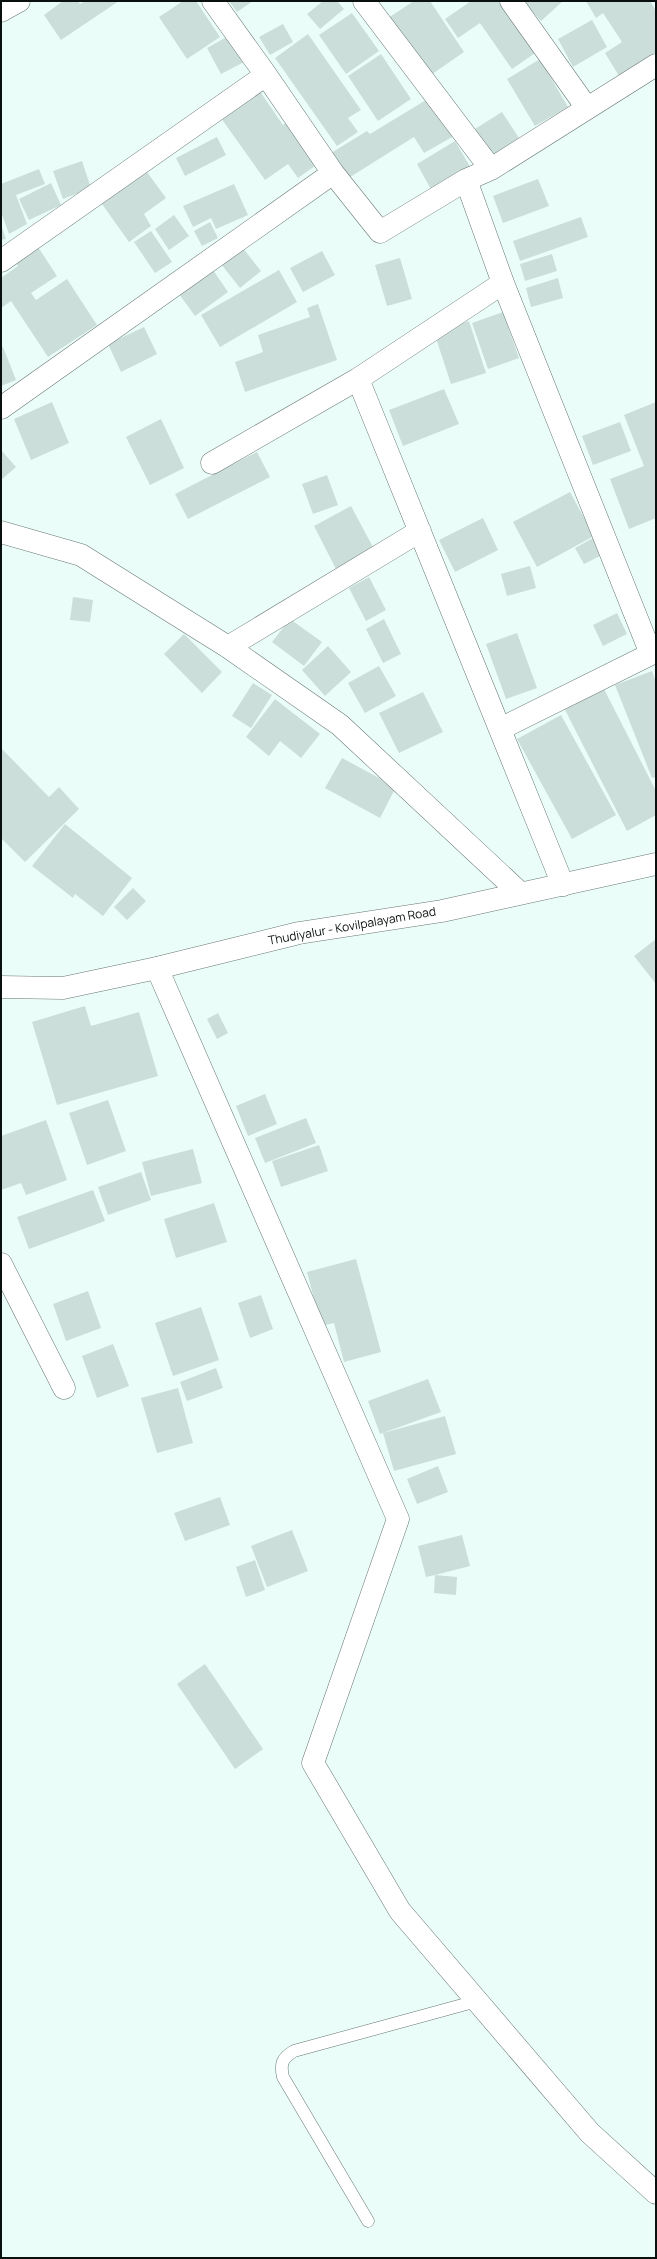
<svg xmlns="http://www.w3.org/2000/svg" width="657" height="2259" font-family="Manrope,sans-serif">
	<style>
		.building { fill: #ccdeda }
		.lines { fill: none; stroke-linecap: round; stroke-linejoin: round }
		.service-casing { stroke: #677774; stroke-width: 13 }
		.minor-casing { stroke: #677774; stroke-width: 23 }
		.secondary-casing { stroke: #677774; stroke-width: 23 }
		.service { stroke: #fff; stroke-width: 12 }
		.minor { stroke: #fff; stroke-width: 22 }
		.secondary { stroke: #fff; stroke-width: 22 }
		.labels { text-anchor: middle; stroke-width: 3; stroke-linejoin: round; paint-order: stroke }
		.street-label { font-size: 12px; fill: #09100e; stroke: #fff }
	</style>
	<rect width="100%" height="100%" fill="#ebfdf9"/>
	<!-- building -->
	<path class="building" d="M63 1H78L80 4 85 1H119L61 40 44 15Z
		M183 1H196L220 37 187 59 159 17Z
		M229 1H253L237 12Z
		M323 1H337L344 9 320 29 307 14Z
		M414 1H430L464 52 425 79 385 20Z
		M471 1H507L541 49 512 69 480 23 458 38 445 19Z
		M523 1H563L541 21Z
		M586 1H650L656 11V52L619 76 605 53 622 42 603 13 596 18Z
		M352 13 379 51 346 74 319 35Z
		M592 20 607 47 573 67 558 39Z
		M283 24 293 42 270 55 259 37Z
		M232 34 246 61 221 74 207 48Z
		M308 34 361 110 348 118 358 132 337 146 275 58Z
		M381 54 411 99 378 121 348 76Z
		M540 59 568 107 535 126 507 79Z
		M259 90 283 125 289 120 319 163 298 178 288 164 265 180 221 118Z
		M431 97 454 136 424 153 414 137 347 179 331 153 367 131 370 134Z
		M502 112 519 138 491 156 475 129Z
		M217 137 226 155 185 176 176 158Z
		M455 141 472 170 433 193 417 164Z
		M82 161 91 188 63 199 53 171Z
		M39 169 45 184 16 195 27 224 9 234 1 212V184Z
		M147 172 166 198 144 214 151 226 129 242 102 204Z
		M538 179 549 206 503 223 493 196Z
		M51 183 61 205 29 220 19 199Z
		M234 184 248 215 216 229 211 218 193 227 183 206Z
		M174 215 189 236 169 250 155 229Z
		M581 217 588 237 520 261 513 241Z
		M210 222 218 238 202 246 194 231Z
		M1 224 6 239 1 240Z
		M151 231 172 262 155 273 134 242Z
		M36 244 57 276 31 293 36 300 67 279 97 325 48 357 11 301 1 308V278L18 266 13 259Z
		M242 247 261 271 240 288 221 264Z
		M322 251 335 275 303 292 290 268Z
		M552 254 557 271 525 281 520 264Z
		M400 258 412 299 387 306 375 265Z
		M213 270 228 292 195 316 179 294Z
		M279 270 297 302 220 347 201 315Z
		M558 278 563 298 531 307 526 288Z
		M318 304 337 360 245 392 235 362 263 352 258 335 310 317 307 308Z
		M503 312 519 358 488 369 472 323Z
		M469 321 486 373 451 384 434 332Z
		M144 327 157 354 121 372 108 344Z
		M3 347 16 380 1 386V348Z
		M444 389 459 424 403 446 389 410Z
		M52 402 69 443 31 460 14 419Z
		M656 402V518L629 529 610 479 644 466 624 415Z
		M161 419 184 468 150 485 126 437Z
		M620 422 631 451 593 465 582 436Z
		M1 450 16 467 1 480Z
		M257 452 270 477 188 519 175 494Z
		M327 475 338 505 313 514 302 484Z
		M570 492 594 536 537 567 513 522Z
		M351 506 374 549 336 569 314 526Z
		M483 518 498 550 455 572 439 540Z
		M593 538 602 555 584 564 575 548Z
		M530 566 536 588 507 596 501 574Z
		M369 577 386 610 366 621 349 588Z
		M73 597 93 600 90 622 70 620Z
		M617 613 627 634 603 646 593 625Z
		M290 619 322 642 304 666 272 642Z
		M384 619 401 654 383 663 366 629Z
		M517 633 537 688 506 699 486 644Z
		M184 634 222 672 202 693 164 654Z
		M328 646 351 672 325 696 302 670Z
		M379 666 396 696 365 713 348 683Z
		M652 671 656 682V777L652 778 615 685Z
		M253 683 272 695 251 728 232 716Z
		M603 687 656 791V815L627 831 564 708Z
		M423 692 443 732 399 753 379 713Z
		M275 699 320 734 301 758 280 741 269 756 246 737Z
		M561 715 616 815 572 839 517 739Z
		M1 748 49 797 59 787 79 809 25 862 1 838Z
		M342 758 396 787 380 818 325 788Z
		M65 824 132 878 103 916 75 894 73 898 32 866Z
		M133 888 146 901 127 920 114 907Z
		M656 939V984L634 956Z
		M85 1006 91 1026 139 1012 158 1076 57 1105 32 1022Z
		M218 1013 228 1033 217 1039 207 1019Z
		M265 1094 277 1124 248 1136 236 1106Z
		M108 1100 126 1151 87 1165 69 1113Z
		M306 1118 316 1143 265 1163 255 1138Z
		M46 1120 67 1180 26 1195 21 1183 1 1190V1136Z
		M319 1145 328 1171 281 1187 272 1161Z
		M193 1149 202 1183 151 1196 142 1162Z
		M141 1172 151 1200 108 1215 98 1187Z
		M93 1190 105 1221 29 1249 17 1217Z
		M214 1203 227 1242 176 1258 164 1219Z
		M356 1259 381 1352 344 1362 334 1323 321 1326 307 1272Z
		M88 1291 101 1328 66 1341 53 1304Z
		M261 1295 273 1329 250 1338 238 1303Z
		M201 1307 219 1360 173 1376 155 1323Z
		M113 1344 129 1386 97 1398 82 1356Z
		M216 1368 223 1388 187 1401 180 1382Z
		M428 1379 441 1412 380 1434 368 1401Z
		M178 1388 193 1443 157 1453 141 1398Z
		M445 1416 456 1454 394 1471 383 1433Z
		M438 1466 448 1492 417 1504 407 1479Z
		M220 1497 230 1525 185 1541 174 1513Z
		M292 1530 308 1571 267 1587 251 1546Z
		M462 1535 470 1566 435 1575 457 1577 456 1595 434 1593 435 1575 426 1577 418 1546Z
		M255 1560 265 1590 246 1597 236 1567Z
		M205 1664 263 1749 235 1769 177 1684Z"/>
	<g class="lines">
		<defs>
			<path id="service" d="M368 2221 283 2077C280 2064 282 2058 294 2051L477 2001"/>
			<path id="minor" d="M213 1 266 75
				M364 1 491 169
				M511 1 587 108
				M1 11 19 1
				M466 180 503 283 358 379 563 885
				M1 261 266 75 333 173 380 232 466 180 491 169 656 65
				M1 408 333 173
				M212 463 358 379
				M1 532 81 555 228 647 340 725 520 893
				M228 647 420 531
				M500 729 651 654 503 283
				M157 968 398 1519 313 1763 400 1911 590 2133 656 2193
				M1 1264 64 1388"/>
			<path id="secondary" d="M1 987 63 988 157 968 299 933 442 911 656 864"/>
		</defs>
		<!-- service casing -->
		<use href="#service" class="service-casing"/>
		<!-- minor casing -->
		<use href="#minor" class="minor-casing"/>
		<!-- secondary casing -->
		<use href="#secondary" class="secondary-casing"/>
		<!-- service -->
		<use href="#service" class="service"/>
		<!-- minor -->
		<use href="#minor" class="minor"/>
		<!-- secondary -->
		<use href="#secondary" class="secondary"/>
	</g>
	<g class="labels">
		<!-- street labels -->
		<g class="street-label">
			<text transform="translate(352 926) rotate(-10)" y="4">Thudiyalur - Kovilpalayam Road</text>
		</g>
	</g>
	<!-- border -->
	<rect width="657" height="2259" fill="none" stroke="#09100e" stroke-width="4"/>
</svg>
